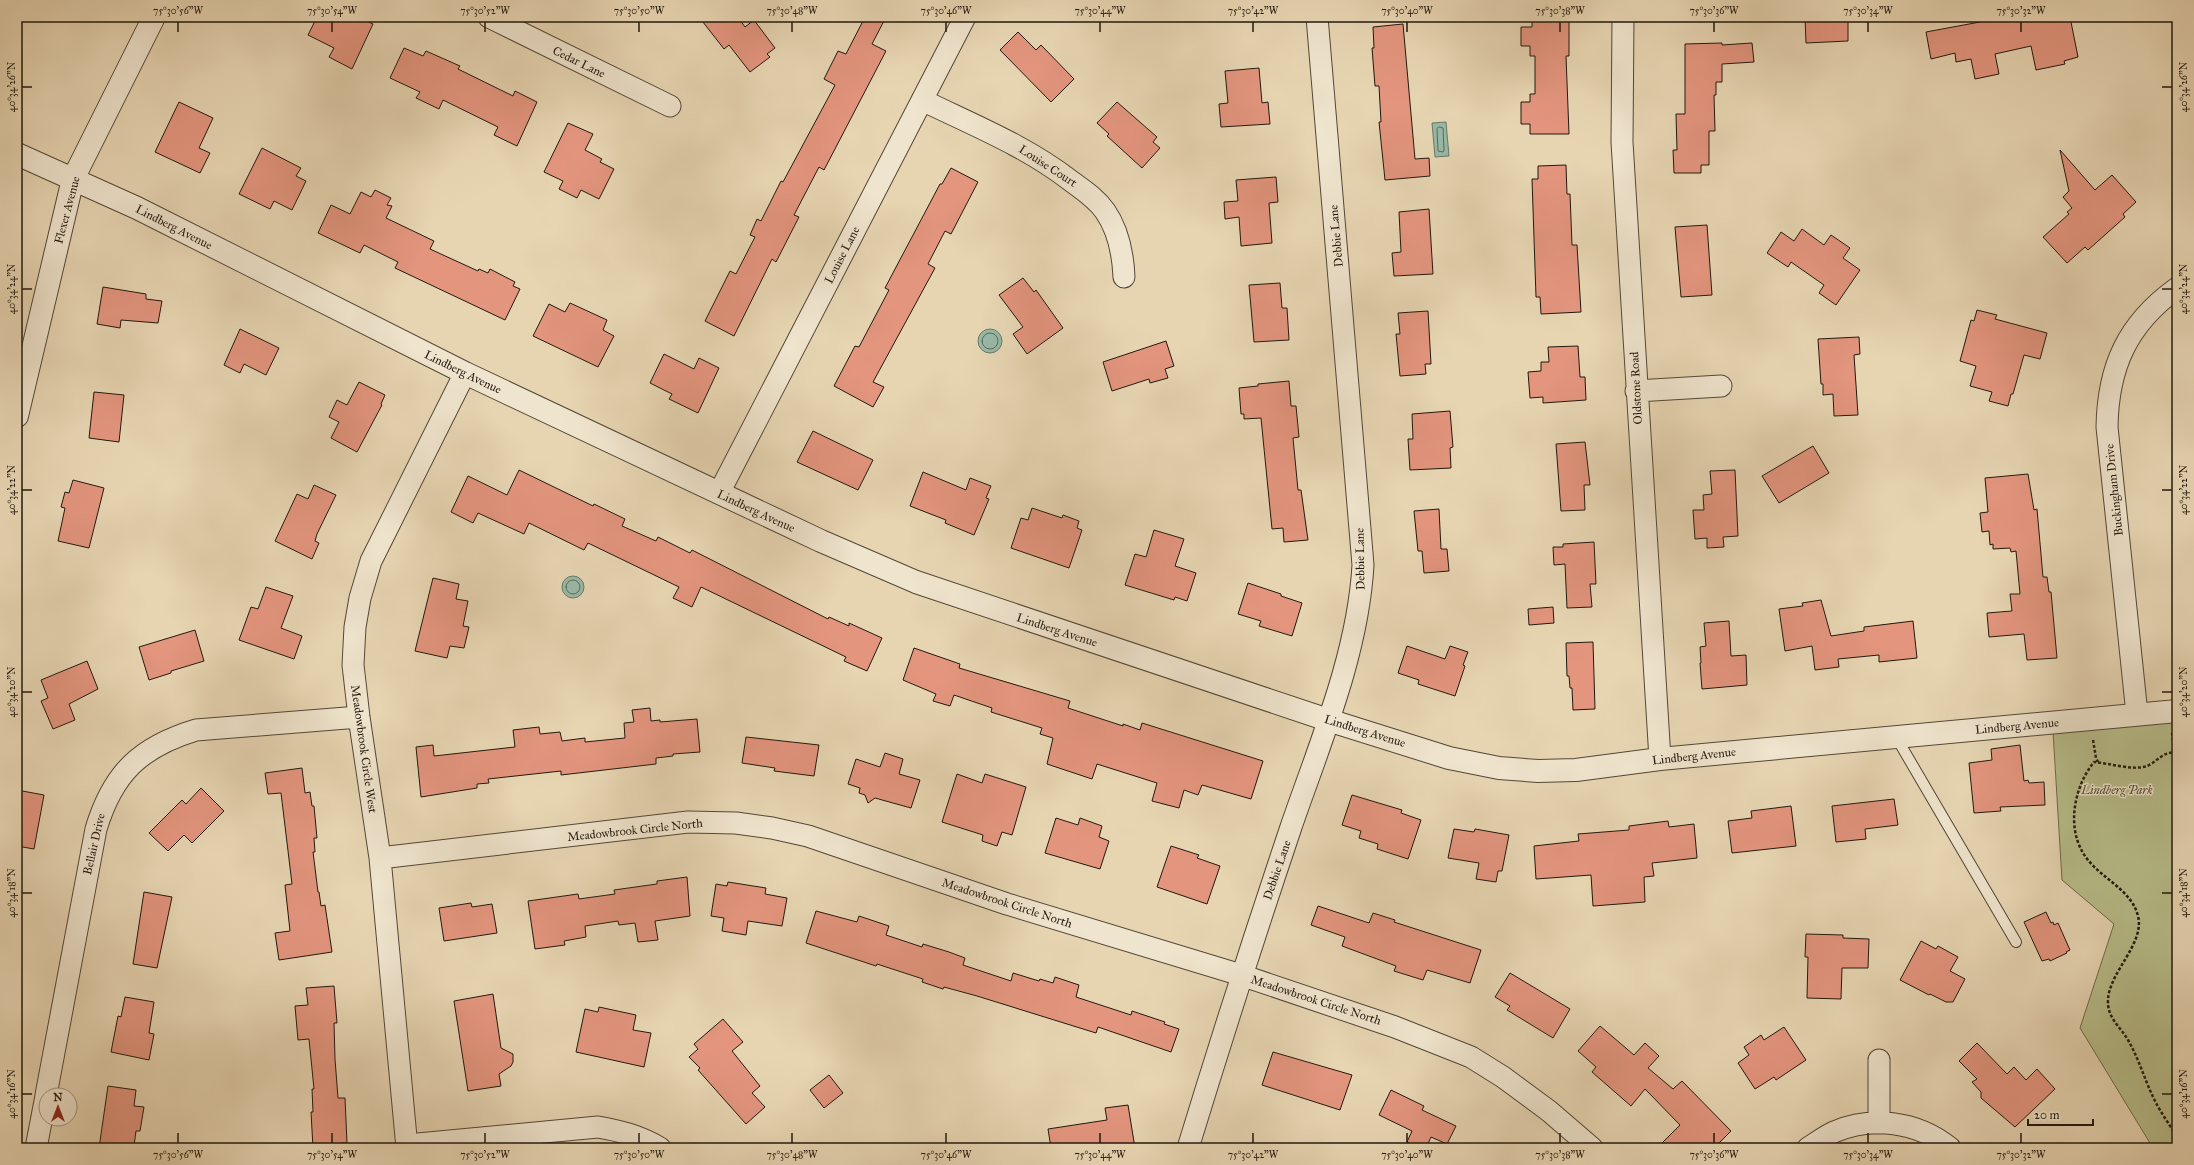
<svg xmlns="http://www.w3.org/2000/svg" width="2194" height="1165" font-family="'IM FELL Great Primer',serif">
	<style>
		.green { fill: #b7bd8a; stroke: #6c6a4c }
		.water { fill: #98b9a7; stroke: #69796a }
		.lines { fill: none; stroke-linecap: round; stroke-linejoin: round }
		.shore { stroke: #5d685a; stroke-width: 1 }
		.building { fill: #e3957e; stroke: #22180e }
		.service-casing { stroke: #534737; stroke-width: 12 }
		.minor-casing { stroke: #534737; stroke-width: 23 }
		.tertiary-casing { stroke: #534737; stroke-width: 24 }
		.path { stroke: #22180e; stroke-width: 2.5; stroke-dasharray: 3 2; stroke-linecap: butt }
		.service { stroke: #efe4cd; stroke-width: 10 }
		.minor { stroke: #efe4cd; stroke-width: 21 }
		.tertiary { stroke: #efe4cd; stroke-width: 22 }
		.ticks { fill: none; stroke: #22180e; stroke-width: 1.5 }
		.labels { text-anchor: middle; stroke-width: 3; stroke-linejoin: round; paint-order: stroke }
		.street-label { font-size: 12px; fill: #22180e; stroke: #efe4cd }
		.park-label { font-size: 12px; font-style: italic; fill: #4f4a33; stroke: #efe4cd }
		.neatline { fill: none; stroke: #22180e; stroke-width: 1.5 }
		.ticks-label { font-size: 10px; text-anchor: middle; fill: #22180e }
	</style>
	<rect width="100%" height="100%" fill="#e7d5b2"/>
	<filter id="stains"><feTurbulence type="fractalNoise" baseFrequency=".005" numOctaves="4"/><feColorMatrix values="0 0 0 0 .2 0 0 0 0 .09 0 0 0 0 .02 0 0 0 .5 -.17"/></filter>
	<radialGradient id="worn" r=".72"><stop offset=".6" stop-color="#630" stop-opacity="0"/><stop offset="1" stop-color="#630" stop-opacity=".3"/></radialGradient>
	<!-- green -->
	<path class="green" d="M2177 721V1148H2153L2080 1028 2114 924 2062 880 2053 731Z"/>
	<!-- water -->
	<path class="water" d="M1446 122 1449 156 1435 157 1432 123Z
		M978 341a12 12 0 1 1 24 0a12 12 0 1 1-24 0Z
		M562 587a11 11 0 1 1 22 0a11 11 0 1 1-22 0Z"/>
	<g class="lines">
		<!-- shore -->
		<path class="shore" d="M1439 127 1443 128 1444 150 1443 152 1438 151 1437 129Z
			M982 341a8 8 0 1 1 16 0a8 8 0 1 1-16 0Z
			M566 587a7 7 0 1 1 14 0a7 7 0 1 1-14 0Z"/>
	</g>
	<!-- building -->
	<path class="building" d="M317 17H358L373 24 352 69 329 57 334 48 308 35Z
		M699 17H738L745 27 754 20 775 48 767 54 770 57 750 72 729 45 724 49Z
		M865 17H886L872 44 886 51 824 170 819 167 794 215 799 217 776 262 772 259 734 336 705 321 730 271 736 274 755 237 750 235 757 219 761 221 781 181 783 182 835 85 824 79 838 51 846 54Z
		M1532 17H1569V56H1566L1569 134H1530V124H1521V102H1530V94H1535V56H1530V46H1521V27H1532Z
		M1805 17H1848V41L1806 43Z
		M2007 17H2050L2051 20 2070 17 2078 57 2064 61 2065 64 2036 70 2031 46 1995 54 1999 74 1975 79 1971 59 1956 62 1955 53 1931 59 1926 32Z
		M1403 24 1415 159 1429 158 1430 176 1385 180 1379 122H1381L1379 86H1375L1372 48H1374L1373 27Z
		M1018 32 1036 50 1041 45 1074 79 1051 102 1000 50Z
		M1722 43V45L1752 43 1754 62 1722 64V82H1716V95H1714L1715 131H1709V165H1701V173H1674L1673 150H1677L1676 114H1685V44Z
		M404 48 423 56 426 51 460 66 458 69 513 96 515 91 537 102 517 146 494 135 498 127 443 100 439 109 416 98 420 92 390 78Z
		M1259 68 1262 103 1268 102 1270 124 1221 127 1219 104 1228 103 1225 71Z
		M179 102 213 118 199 148 210 153 200 173 155 152Z
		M1117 102 1157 137 1153 142 1160 148 1142 168 1107 136 1109 134 1097 123Z
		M568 123 593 134 585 150 602 159 600 162 614 169 599 199 581 190 577 198 559 189 563 181 544 172Z
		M262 148 301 168 296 176 306 181 292 210 274 201 270 209 239 194Z
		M2060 150 2095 190 2112 175 2136 202 2123 214 2125 217 2088 250 2085 247 2067 263 2043 237 2069 214 2067 212 2072 208 2063 197 2069 191Z
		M1566 165 1567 194H1570L1572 245H1577L1581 312 1541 314 1540 297H1536L1532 179H1538V166Z
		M951 168 978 182 951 234 945 231 928 264 935 268 873 382 884 387 873 407 834 386 855 346 859 347 889 290 885 288 940 184H942Z
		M1276 177 1278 202 1269 203 1272 243 1241 246 1239 217 1225 219 1224 202 1238 201 1236 180Z
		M375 190 391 198 387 205 392 206 386 218 434 241 430 249 478 271 479 269 488 273 490 269 515 282 513 286 520 289 505 320 395 268 398 262 364 245 360 253 318 233 331 205 350 214 361 192 371 197Z
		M1429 209 1433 274 1394 276 1392 253 1401 252 1399 212Z
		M1707 225 1712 295 1681 297 1675 227Z
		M1802 229 1824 245 1831 235 1850 248 1843 258 1860 270 1836 305 1819 293 1824 285 1791 262 1788 267 1767 253 1781 232 1794 241Z
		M1023 278 1034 292 1036 290 1063 328 1027 354 1013 334 1023 327 999 295Z
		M1280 283 1282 308H1287L1289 340 1254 342 1249 285Z
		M103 287 146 294V299L162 301 158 323 121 320 120 328 97 324Z
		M570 303 607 320 603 330 614 336 598 367 533 336 549 304 565 312Z
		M1977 310 1997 315 1995 319 2047 333 2040 359 2024 355 2013 394H2011L2008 406 1989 401 1992 392 1970 386 1976 366 1960 361 1971 320 1974 321Z
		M1428 311 1431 364H1425L1426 374 1400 376 1396 334H1400L1398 313Z
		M240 329 279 348 266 375 244 364 240 373 224 365Z
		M1859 337 1860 354 1854 355 1858 415 1834 416 1833 394 1823 395V384H1821L1818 339Z
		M1166 341 1174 366 1165 369 1168 378 1150 383 1149 379 1112 391 1103 362Z
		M1578 346 1580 377H1585L1586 400 1543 403V397L1530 398 1528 372 1541 371V362H1549L1548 347Z
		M664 354 694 369 699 358 719 368 698 413 669 399 672 394 650 383Z
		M1289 381 1291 406H1296L1299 437 1293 438 1298 490H1301L1308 540 1284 542 1283 528 1272 529 1261 418 1244 419V414H1241L1239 388 1258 386V384Z
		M359 382 385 395 381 404 382 405 357 452 331 438 339 422 329 417 337 400 347 405Z
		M94 392 124 395 119 442 89 438Z
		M1450 411 1453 447 1450 448 1451 468 1410 470 1408 439H1413L1412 414Z
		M813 431 873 460 858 490 797 462Z
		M1585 442 1590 485H1584L1585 510 1561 511 1556 444Z
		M1813 446 1829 473 1779 503 1762 476Z
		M519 470 593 506 594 504 625 519 622 526 656 541 658 537 690 553 692 550 828 619 829 617 849 626V623L882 638 867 671 844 661 846 657 701 587 692 607 673 598 679 587 588 543 584 550 529 523 524 534 478 513 473 523 451 512 468 476 507 495Z
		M1735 470 1738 536 1723 537 1724 547 1707 548V538L1695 539 1693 510H1704L1703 495 1712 494 1710 471Z
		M923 472 966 490 970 478 991 486 986 498 989 499 974 535 945 523 946 520 910 506Z
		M2028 474 2034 510 2037 509 2043 577H2047L2049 592H2051L2057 658 2027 660 2024 634 1989 637 1987 613 2012 611 2010 594H2020L2016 551 2011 552 2010 548 1993 549V544L1990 545 1989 531 1982 532 1980 513 1988 512 1985 478Z
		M73 480 104 488 89 548 58 541 65 508 61 507 65 492 69 493Z
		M314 485 336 495 317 534 315 541 319 543 312 559 275 541 297 494 308 499Z
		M1032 508 1062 518 1063 515 1079 521 1077 528 1082 530 1069 568 1011 548 1021 518 1028 520Z
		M1439 509 1441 549H1447L1449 571 1424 573 1422 551H1418L1414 511Z
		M1154 530 1184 539 1175 566 1196 573 1187 601 1175 597 1174 600 1125 585 1135 554 1146 557Z
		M1594 542 1596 584H1590L1592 607 1567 608 1565 564 1554 565 1553 547H1563V544Z
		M433 578 459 584 456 599 468 601 463 626 469 627 464 648 450 646 447 658 415 651Z
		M1248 583 1281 594V596L1302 603 1292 636 1259 626 1261 621 1238 614Z
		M266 587 293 596 281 628 302 636 294 659 239 640 251 607 258 609Z
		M1821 600 1831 636 1864 631V627L1913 621 1917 658 1879 662V655L1838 659 1839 667 1815 670 1812 646 1785 651 1779 609 1803 606 1802 603Z
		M1553 607 1554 623 1529 625 1528 609Z
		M1729 621 1731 656 1746 655 1747 685 1702 689 1700 663H1701L1700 647 1706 646 1704 623Z
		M195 630 204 661 171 671V673L149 680 139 647Z
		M1593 642 1595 709 1573 710 1572 688H1570L1569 676H1567L1566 643Z
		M1407 646 1445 659 1450 646 1468 652 1463 665 1465 666 1455 696 1418 684 1419 680 1398 673Z
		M914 648 960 664 959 668 1070 701 1068 708 1123 726V724L1140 730 1142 723 1263 761 1251 799 1202 785 1198 795 1184 790 1179 808 1152 801 1157 783 1097 764 1092 779 1047 764 1053 738 1040 734 1042 728 991 712 992 708 954 695 950 706 933 701 936 694 903 680Z
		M87 661 98 689 69 704 75 720 53 729 41 701 48 698 41 680Z
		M650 708 651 721 660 720V722L697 719 700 752 673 754V756L656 758V764L561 775V771L488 779 489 783 477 784V788L421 797 416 747 433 745 434 756 515 747 513 730 539 727 540 734 560 732 562 741 585 738V742L625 738 624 723 634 722 632 710Z
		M746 737 819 745 814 776 774 771 775 768 742 763Z
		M2020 745 2024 781 2028 780 2029 783 2044 782 2045 805 2000 807 2001 811 1974 813 1969 763 1992 760 1991 749Z
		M885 753 903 759 899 774 920 780 911 808 875 798 868 803 865 795 859 793 860 788 848 784 856 759 880 767Z
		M302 768 305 793 310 792 312 806H314L317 838H314L315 852H313L318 892H319L321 906 325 905 332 952 279 960 275 933 290 931 285 885 292 884 281 793 268 794 265 773Z
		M957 774 982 783 985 774 1026 787 1012 835 1002 832 997 846 982 841 983 835 942 822Z
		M201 788 224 811 192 843 184 835 168 851 149 833 182 800 186 804Z
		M17 790 44 795 34 849 17 846Z
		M1352 795 1402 810 1401 813 1421 820 1408 859 1377 849 1378 844 1359 838 1361 831 1342 825Z
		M1894 799 1898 825 1865 829 1866 839 1836 842 1832 806Z
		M1791 806 1796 846 1732 853 1728 821 1752 818 1751 811Z
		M1056 818 1078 825 1080 818 1102 826 1099 837 1109 841 1100 869 1045 853Z
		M1668 821 1669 827 1694 824 1697 858 1652 863 1654 876 1644 877 1645 902 1593 906 1591 875 1536 879 1534 846 1579 841 1578 834 1629 830V826Z
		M1454 829 1474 832 1475 829 1509 835 1502 871H1498L1496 882 1476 879 1479 863 1448 858Z
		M1171 846 1199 855 1197 858 1220 866 1207 904 1157 887Z
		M687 877 690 916 655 921 658 940 638 942 635 923 619 925 618 921 585 926 586 937 564 941 565 945 535 949 528 901 578 894 579 899 615 894 614 890 657 884V881Z
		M728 882 766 888 765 894 787 898 782 926 748 921 746 935 722 931 724 918 711 916 716 884 727 886Z
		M144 892 172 897 157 968 133 964Z
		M471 903 472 907 492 904 497 933 444 941 439 908Z
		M1318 906 1369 923 1373 913 1395 920 1394 922 1481 950 1470 983 1427 970 1423 980 1394 971 1396 966 1342 946 1345 937 1311 925Z
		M816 911 857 922 859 916 889 926 886 935 922 947 923 944 949 952 965 958 963 965 1011 981 1013 973 1039 981 1040 979 1053 983 1055 977 1079 985 1076 997 1131 1015 1132 1011 1165 1022 1164 1024 1179 1029 1171 1052 1098 1027 1096 1033 977 996 944 987 943 989 922 982 923 979 877 964 876 966 806 943Z
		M2046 912 2051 923 2053 922 2054 925 2058 923 2070 950 2066 952 2067 953 2050 961 2049 959 2042 961 2024 922Z
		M1806 934 1843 935V938L1869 939 1868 968H1842L1841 999 1807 998 1808 957H1805Z
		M1921 941 1936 949 1938 946 1958 957 1950 971 1965 979 1953 1002H1946L1930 994 1929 995 1900 980Z
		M1510 973 1570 1009 1553 1038 1507 1010 1510 1006 1495 997Z
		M334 986 337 1023H334L335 1059 338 1098H345L347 1143H341V1148H313L311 1112H313L312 1089H314L309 1039 298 1040 295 1006 308 1005 306 988Z
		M493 994 501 1048 513 1054V1062L511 1066 499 1074 501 1086 468 1091 454 1001Z
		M125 997 154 1002 149 1033 154 1034 149 1060 111 1052 118 1016 121 1017Z
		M599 1007 636 1015 633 1030 651 1033 644 1067 576 1052 585 1009 598 1012Z
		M723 1019 743 1042 732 1051 760 1086 752 1093 765 1107 746 1124 698 1070 700 1068 689 1057 698 1049 694 1044Z
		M1600 1026 1634 1055 1645 1043 1659 1056 1648 1068 1673 1089 1682 1081 1731 1131 1714 1148H1657L1680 1125 1645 1089 1631 1106 1592 1072 1596 1067 1578 1051Z
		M1784 1027 1806 1060 1776 1080 1774 1077 1755 1089 1738 1063 1749 1055 1744 1047 1761 1035 1764 1040Z
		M1977 1043 2007 1074 2014 1067 2026 1080 2037 1069 2055 1089 2015 1127 1981 1098V1092L1972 1082 1977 1079 1959 1061Z
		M1273 1052 1352 1075 1340 1110 1262 1085Z
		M829 1075 843 1093 824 1108 810 1090Z
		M108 1086 136 1090 134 1106 144 1107 140 1131H136L134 1146 125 1145 124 1148H99Z
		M1391 1090 1424 1106 1422 1110 1456 1126 1447 1144 1431 1137 1426 1148H1420L1407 1142 1412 1131 1379 1115Z
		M1128 1105 1135 1148H1051L1048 1129 1107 1120 1105 1108Z"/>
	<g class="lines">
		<defs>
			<path id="service" d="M1896 737 2016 942"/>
			<path id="minor" d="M489 17 670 106
				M1623 17 1622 142 1660 759
				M922 100C973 125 1026 146 1071 181 1083 190 1096 198 1105 211 1119 231 1123 254 1124 277
				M1636 391 1721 386
				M719 493 965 17
				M2137 714 2107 427C2108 367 2127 324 2177 288
				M380 858 688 822 736 823 772 828 808 836 1007 904 1241 975 1395 1027 1471 1057 1503 1077 1549 1111 1592 1148
				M46 1095 96 829C113 773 140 747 196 730L359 717
				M1879 1123V1060
				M407 1145 598 1127C621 1131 640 1136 660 1148
				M36 1148 46 1096
				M407 1148 380 858 359 717 353 665 355 627 360 598 371 561 465 373
				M1188 1148C1221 1040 1255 934 1291 827 1320 743 1358 654 1363 565L1317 17
				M1808 1148C1816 1143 1825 1136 1834 1132 1872 1116 1917 1121 1950 1148"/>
			<path id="tertiary" d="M17 154 137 208 465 373 821 541 916 582 1328 720 1449 758 1499 768 1538 771 1576 770 1660 759 2177 711
				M17 416 73 179 154 17"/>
		</defs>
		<!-- service casing -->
		<use href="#service" class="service-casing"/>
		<!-- minor casing -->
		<use href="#minor" class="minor-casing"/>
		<!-- tertiary casing -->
		<use href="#tertiary" class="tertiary-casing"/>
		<!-- path -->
		<path class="path" d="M2172 733 2174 752
			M2093 740 2096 758 2098 762
			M2177 753C2164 750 2157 762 2147 766 2134 771 2108 763 2094 762 2073 788 2065 832 2088 860 2103 879 2132 891 2138 916 2145 944 2109 972 2108 1000 2107 1018 2120 1026 2128 1040 2139 1059 2145 1081 2155 1101 2161 1113 2170 1125 2177 1137"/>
		<!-- service -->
		<use href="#service" class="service"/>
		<!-- minor -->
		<use href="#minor" class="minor"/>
		<!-- tertiary -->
		<use href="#tertiary" class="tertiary"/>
	</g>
	<!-- ticks -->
	<path class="ticks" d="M178 22V32M332 22V32M485 22V32M639 22V32M792 22V32M946 22V32M1100 22V32M1253 22V32M1407 22V32M1560 22V32M1714 22V32M1868 22V32M2021 22V32M22 87H32M2162 87H2172M22 289H32M2162 289H2172M22 490H32M2162 490H2172M22 692H32M2162 692H2172M22 893H32M2162 893H2172M22 1094H32M2162 1094H2172M178 1133V1143M332 1133V1143M485 1133V1143M639 1133V1143M792 1133V1143M946 1133V1143M1100 1133V1143M1253 1133V1143M1407 1133V1143M1560 1133V1143M1714 1133V1143M1868 1133V1143M2021 1133V1143"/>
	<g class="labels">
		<!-- street labels -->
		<g class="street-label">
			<text transform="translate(579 62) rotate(26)" y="4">Cedar Lane</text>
			<text transform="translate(1048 166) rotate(33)" y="4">Louise Court</text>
			<text transform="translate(67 210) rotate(-75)" y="4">Flexer Avenue</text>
			<text transform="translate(174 227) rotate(27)" y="4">Lindberg Avenue</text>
			<text transform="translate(1336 236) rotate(-95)" y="4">Debbie Lane</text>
			<text transform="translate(842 255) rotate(-63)" y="4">Louise Lane</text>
			<text transform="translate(463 372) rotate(26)" y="4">Lindberg Avenue</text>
			<text transform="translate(1636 388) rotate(-93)" y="4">Oldstone Road</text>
			<text transform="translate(2114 490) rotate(-96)" y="4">Buckingham Drive</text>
			<text transform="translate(756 511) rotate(25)" y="4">Lindberg Avenue</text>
			<text transform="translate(1360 559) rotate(-91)" y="4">Debbie Lane</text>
			<text transform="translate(1057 630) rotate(18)" y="4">Lindberg Avenue</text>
			<text transform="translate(2017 726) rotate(-5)" y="4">Lindberg Avenue</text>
			<text transform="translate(1365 731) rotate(17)" y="4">Lindberg Avenue</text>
			<text transform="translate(364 749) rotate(82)" y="4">Meadowbrook Circle West</text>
			<text transform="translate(1694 756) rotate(-6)" y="4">Lindberg Avenue</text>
			<text transform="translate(635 830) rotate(-6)" y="4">Meadowbrook Circle North</text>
			<text transform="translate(94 844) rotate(-77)" y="4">Bellair Drive</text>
			<text transform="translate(1277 870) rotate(-71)" y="4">Debbie Lane</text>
			<text transform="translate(1007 903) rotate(18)" y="4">Meadowbrook Circle North</text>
			<text transform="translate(1316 1000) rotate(18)" y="4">Meadowbrook Circle North</text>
		</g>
		<!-- park labels -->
		<g class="park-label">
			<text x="2117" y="794">Lindberg Park</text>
		</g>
	</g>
	<!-- margin -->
	<rect width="2194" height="1165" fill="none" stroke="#e7d5b2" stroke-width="44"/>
	<!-- north arrow -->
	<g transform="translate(58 1107)"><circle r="19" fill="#efe4cd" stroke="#9d9281"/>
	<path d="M0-3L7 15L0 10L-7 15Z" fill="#8f2418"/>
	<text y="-6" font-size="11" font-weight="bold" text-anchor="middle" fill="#22180e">N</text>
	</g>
	<!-- scale -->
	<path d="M2028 1119v6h65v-6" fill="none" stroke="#22180e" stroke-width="2"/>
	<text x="2034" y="1119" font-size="12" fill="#22180e" stroke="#efe4cd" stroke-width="3" paint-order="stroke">20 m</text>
	<rect x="22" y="22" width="2150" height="1121" class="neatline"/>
	<g class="ticks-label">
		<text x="178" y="14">75°30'56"W</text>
		<text x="332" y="14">75°30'54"W</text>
		<text x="485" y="14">75°30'52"W</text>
		<text x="639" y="14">75°30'50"W</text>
		<text x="792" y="14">75°30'48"W</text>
		<text x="946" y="14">75°30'46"W</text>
		<text x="1100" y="14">75°30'44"W</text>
		<text x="1253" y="14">75°30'42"W</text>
		<text x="1407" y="14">75°30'40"W</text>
		<text x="1560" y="14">75°30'38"W</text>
		<text x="1714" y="14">75°30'36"W</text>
		<text x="1868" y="14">75°30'34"W</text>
		<text x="2021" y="14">75°30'32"W</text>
		<text transform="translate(11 87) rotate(-90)" y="4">40°34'26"N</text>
		<text transform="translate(2183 87) rotate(-90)" y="4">40°34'26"N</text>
		<text transform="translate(11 289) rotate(-90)" y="4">40°34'24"N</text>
		<text transform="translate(2183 289) rotate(-90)" y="4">40°34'24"N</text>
		<text transform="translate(11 490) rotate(-90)" y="4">40°34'22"N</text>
		<text transform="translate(2183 490) rotate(-90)" y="4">40°34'22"N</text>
		<text transform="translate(11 692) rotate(-90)" y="4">40°34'20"N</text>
		<text transform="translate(2183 692) rotate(-90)" y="4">40°34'20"N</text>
		<text transform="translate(11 893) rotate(-90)" y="4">40°34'18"N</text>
		<text transform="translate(2183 893) rotate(-90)" y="4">40°34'18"N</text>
		<text transform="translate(11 1094) rotate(-90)" y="4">40°34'16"N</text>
		<text transform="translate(2183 1094) rotate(-90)" y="4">40°34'16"N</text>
		<text x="178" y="1158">75°30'56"W</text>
		<text x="332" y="1158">75°30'54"W</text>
		<text x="485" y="1158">75°30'52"W</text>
		<text x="639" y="1158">75°30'50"W</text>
		<text x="792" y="1158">75°30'48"W</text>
		<text x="946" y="1158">75°30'46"W</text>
		<text x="1100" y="1158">75°30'44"W</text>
		<text x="1253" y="1158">75°30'42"W</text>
		<text x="1407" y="1158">75°30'40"W</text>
		<text x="1560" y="1158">75°30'38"W</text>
		<text x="1714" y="1158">75°30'36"W</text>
		<text x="1868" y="1158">75°30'34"W</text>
		<text x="2021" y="1158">75°30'32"W</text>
	</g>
	<rect width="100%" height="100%" filter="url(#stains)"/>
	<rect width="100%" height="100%" fill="url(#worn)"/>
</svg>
